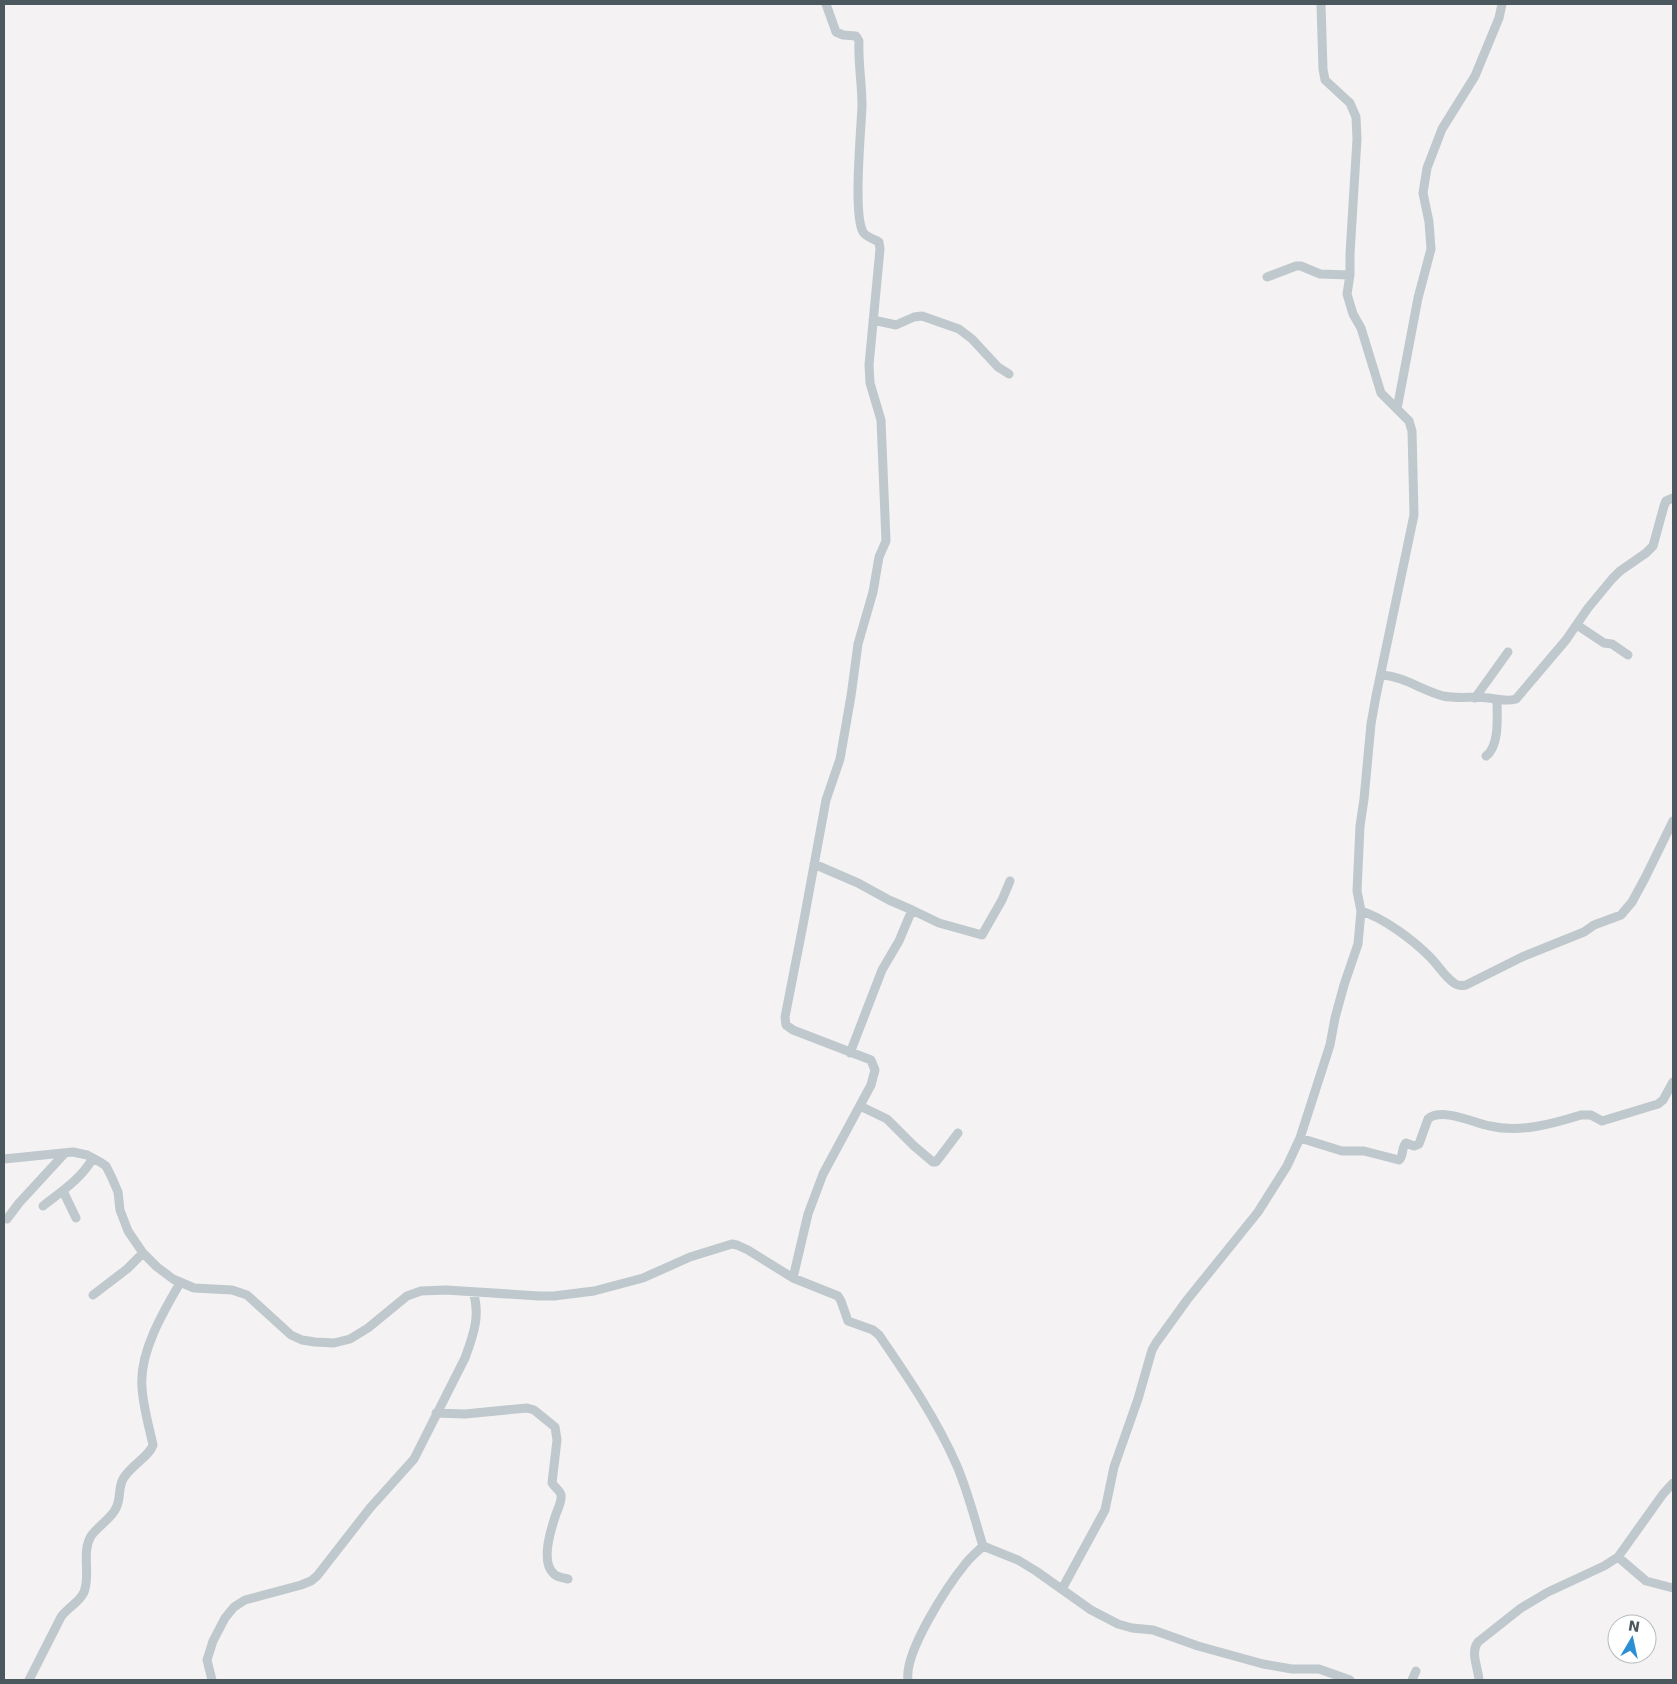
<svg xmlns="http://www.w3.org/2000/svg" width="1677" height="1684" font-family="'DejaVu Sans',sans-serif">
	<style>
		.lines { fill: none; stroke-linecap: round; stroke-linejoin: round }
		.minor { stroke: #bfc8cd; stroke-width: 9 }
	</style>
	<rect width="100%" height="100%" fill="#f4f2f2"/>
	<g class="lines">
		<!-- minor -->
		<path class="minor" d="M1267 277 1296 266H1301L1320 274 1350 275
			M873 320 896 325 914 317 922 316 959 329 972 339 998 367 1009 374
			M1397 409 1418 298 1431 249 1429 222 1423 193 1427 168 1442 129 1475 76 1499 18 1502 4
			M1577 625 1604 643 1612 644 1628 655
			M1381 675C1403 676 1421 690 1443 696 1458 699 1474 696 1489 698 1498 699 1506 702 1516 699L1566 640 1588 608 1612 579 1620 571 1646 553 1653 546 1664 506 1666 501 1673 498
			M1475 698 1508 652
			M1486 756C1500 746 1497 715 1497 700
			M814 864 858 883 889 900 912 910
			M1361 911C1384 918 1413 940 1430 957 1438 965 1445 977 1454 983 1458 986 1461 986 1466 985L1522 957 1584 932 1594 925 1621 915 1632 902 1645 878 1673 821
			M850 1053 882 970 899 941 912 910 939 923 982 935 1002 900 1010 881
			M860 1106 887 1119 914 1146 933 1162H936L958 1133
			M1300 1138 1342 1151H1364L1399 1160C1404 1156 1401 1148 1406 1143L1414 1146 1419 1144 1428 1119C1442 1107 1474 1123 1490 1126 1520 1133 1552 1124 1581 1115H1591L1602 1121 1658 1104 1663 1100 1673 1082
			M4 1159 73 1152 87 1155 100 1162 106 1166 112 1178 118 1192 120 1210 128 1231 143 1253 157 1267 173 1279 194 1288 232 1290 247 1295 291 1335 302 1340 315 1342 334 1343 350 1339 368 1328 407 1296 421 1291 446 1290 539 1296H554L594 1291 643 1278 690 1257 732 1244 737 1245 748 1250 793 1278 838 1296 841 1301 848 1321 873 1330 879 1335C908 1377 937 1420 957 1466 968 1492 975 1520 983 1546L1018 1560 1036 1571 1091 1610 1118 1624 1132 1628 1153 1630 1198 1646 1263 1664 1292 1669H1319L1350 1680
			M63 1191 76 1218
			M43 1206C62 1191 81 1179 93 1158
			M7 1219 19 1203 65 1153
			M793 1278 808 1214 823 1174 871 1085 875 1070 871 1060 793 1030 786 1025 785 1017 803 925 826 800 840 759 851 696 858 644 873 592 879 557 886 541 881 420 870 383 869 365 880 249 879 242C874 239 866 237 863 232 853 214 861 131 862 106 862 84 858 62 859 41L856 36 843 35 836 32 826 4
			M93 1295 127 1269 143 1253
			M436 1413 465 1414 527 1408 534 1410 555 1427 557 1440 552 1483C555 1488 560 1490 561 1495 562 1501 558 1509 556 1514 551 1529 540 1562 554 1574 557 1577 563 1578 568 1579
			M1618 1557 1646 1581 1673 1588
			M1062 1589 1105 1510 1114 1467 1138 1399 1152 1350 1156 1343 1187 1300 1258 1212 1287 1166 1300 1138 1330 1045 1335 1018 1344 985 1358 944 1361 911 1357 891 1360 826 1364 799 1371 724 1376 696 1414 515 1412 431 1409 421 1381 393 1361 328 1353 314 1347 294 1350 275V254L1357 139 1356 117 1350 103 1325 80 1323 69 1321 4
			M29 1680 61 1617C67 1608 80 1602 84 1592 91 1574 81 1553 91 1536 98 1526 112 1518 116 1508 121 1499 118 1488 123 1479 131 1465 149 1457 153 1445 149 1426 143 1407 142 1387 139 1353 163 1312 180 1283
			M212 1680 207 1660 213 1641 225 1618 234 1607 245 1600 301 1585 311 1581 317 1576 370 1508 414 1459 465 1358C473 1336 481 1315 473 1292
			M908 1680C904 1652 948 1585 966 1563 971 1557 977 1552 983 1546
			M1412 1680 1416 1671
			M1479 1680C1478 1667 1470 1652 1478 1642L1521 1608 1548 1592 1604 1566 1618 1557 1663 1494 1673 1483"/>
	</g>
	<!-- border -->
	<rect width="1677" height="1684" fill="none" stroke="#4b585e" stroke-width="10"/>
	<!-- north arrow -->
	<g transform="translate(1632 1639) rotate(9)"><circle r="24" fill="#ffffff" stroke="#b7bcbf"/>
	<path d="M0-4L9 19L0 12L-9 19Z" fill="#2d8fd3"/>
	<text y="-8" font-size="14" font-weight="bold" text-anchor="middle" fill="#4b585e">N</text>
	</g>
</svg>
